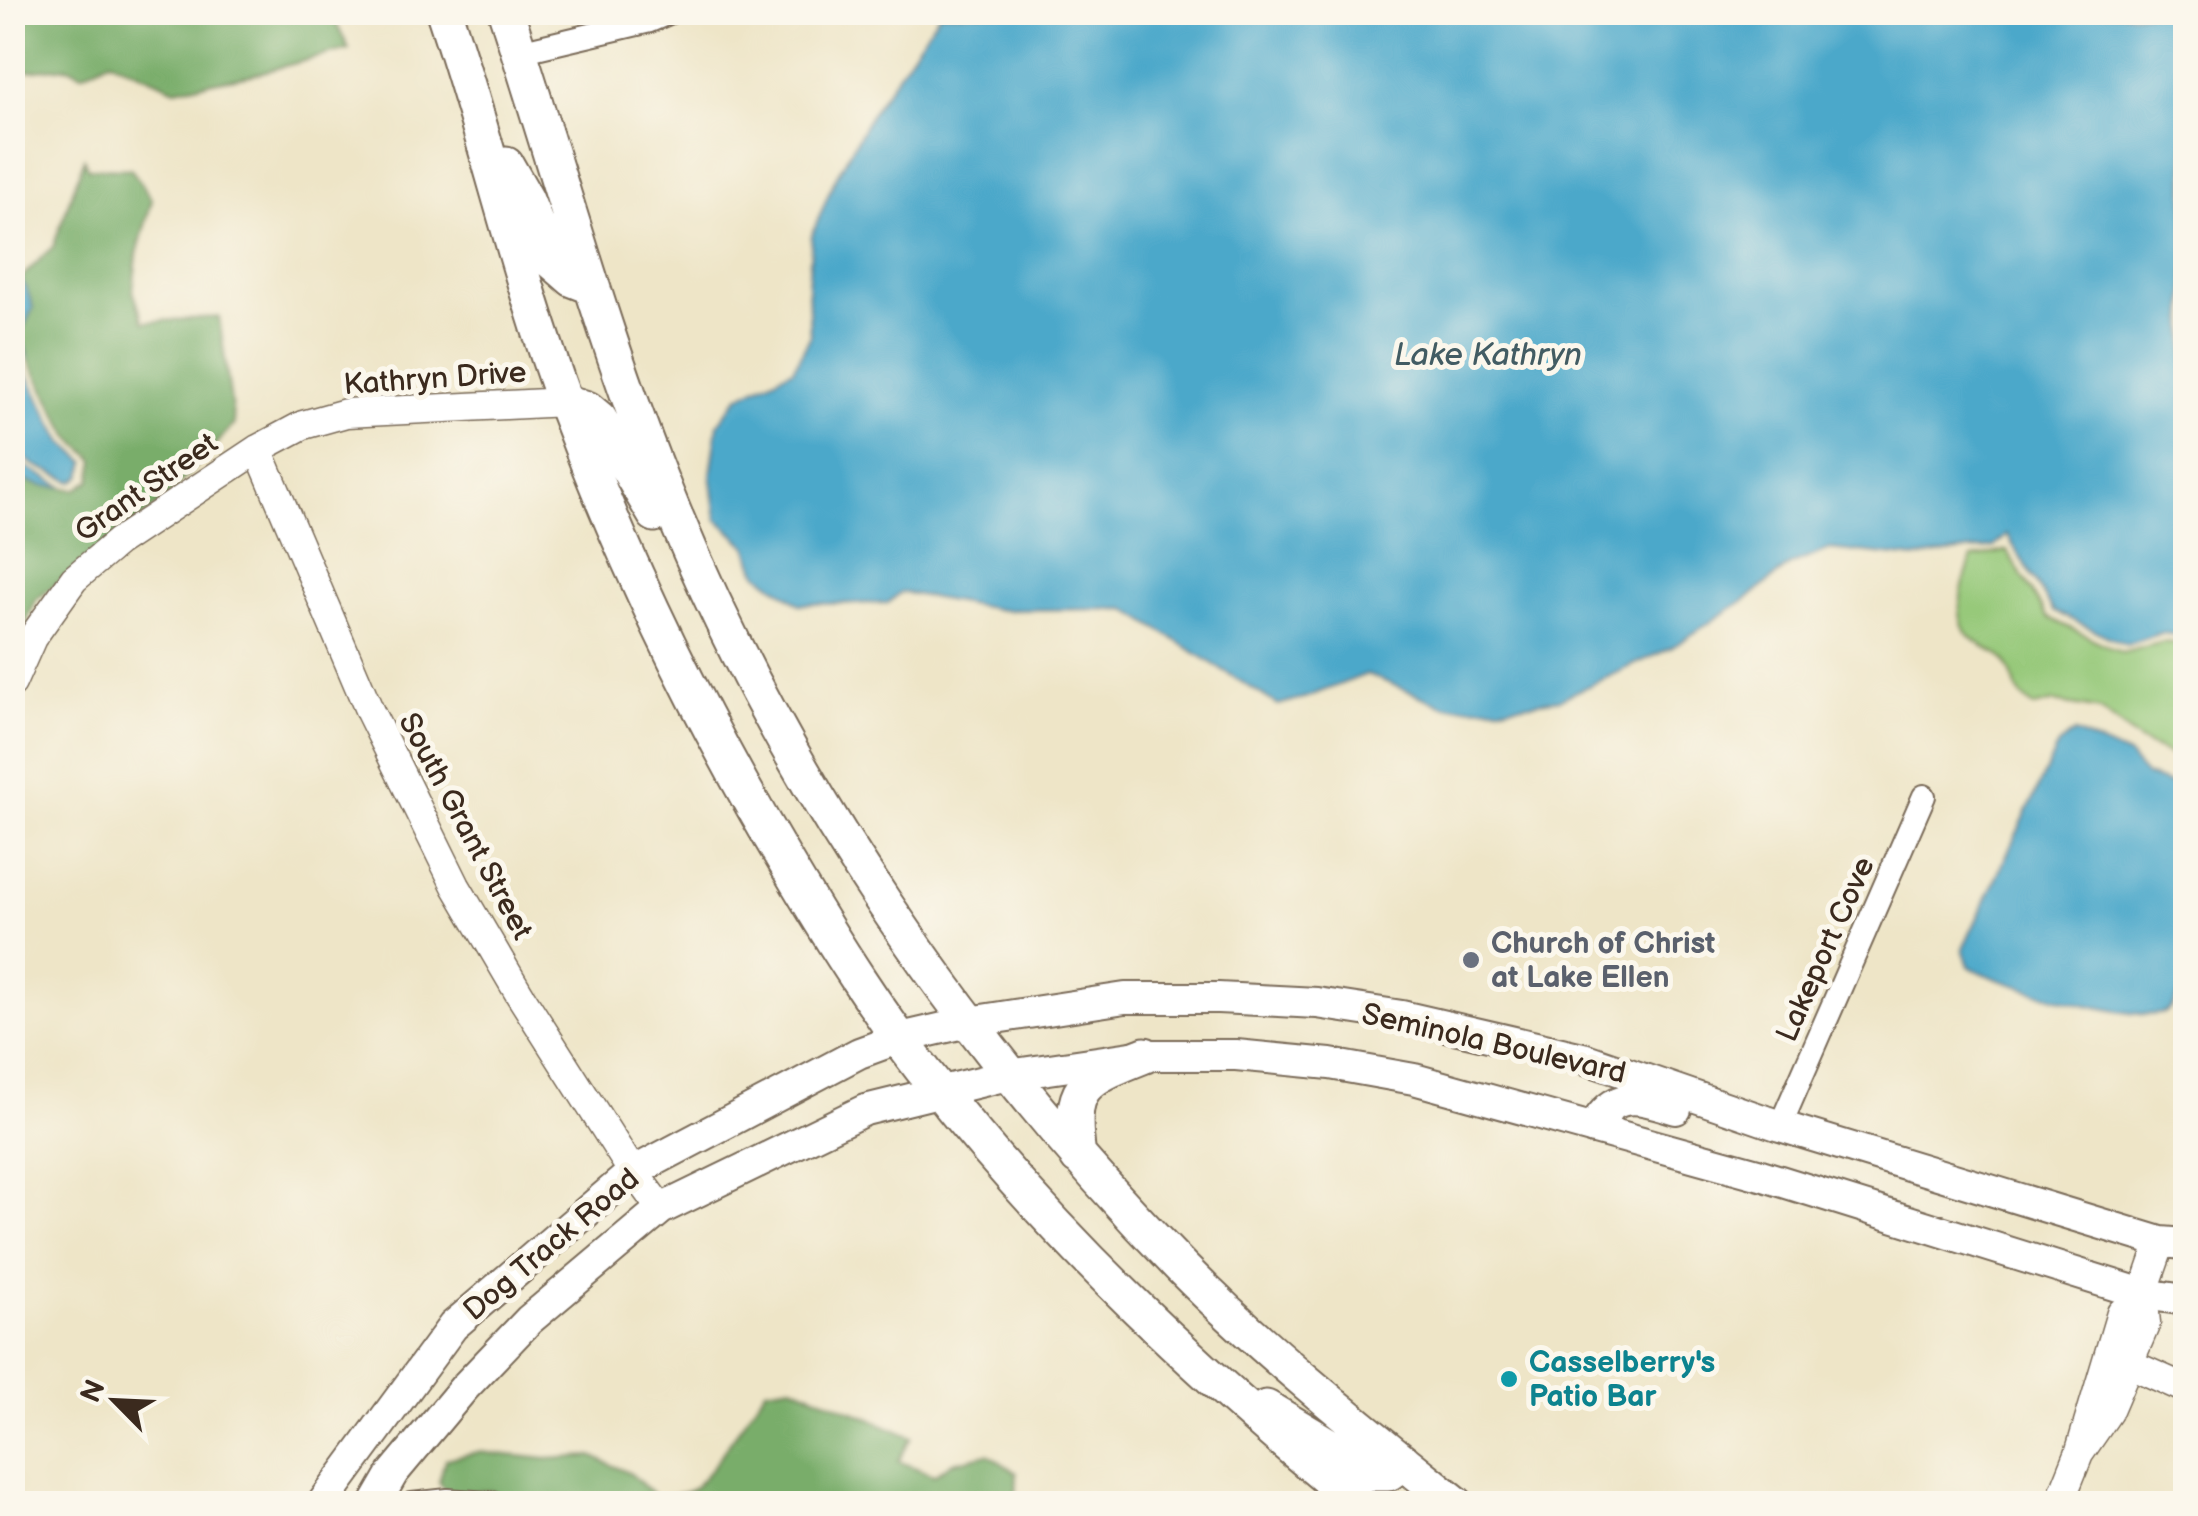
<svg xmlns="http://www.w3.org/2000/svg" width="2198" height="1516" font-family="'Balsamiq Sans',sans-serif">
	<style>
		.green { fill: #97c97a; stroke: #697a4c; stroke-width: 2.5 }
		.forest { fill: #79ad6a; stroke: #5a6c44; stroke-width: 2.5 }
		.water { fill: #4ca8ca; stroke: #446974; stroke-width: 2.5 }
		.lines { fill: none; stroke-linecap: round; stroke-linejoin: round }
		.minor-casing { stroke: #7a6b59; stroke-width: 26 }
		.tertiary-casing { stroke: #7a6b59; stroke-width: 31 }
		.secondary-casing { stroke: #7a6b59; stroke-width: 34 }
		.primary-casing { stroke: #7a6b59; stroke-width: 39 }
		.minor { stroke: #fff; stroke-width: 22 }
		.tertiary { stroke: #fff; stroke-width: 28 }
		.secondary { stroke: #fff; stroke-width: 30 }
		.primary { stroke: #fff; stroke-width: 35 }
		.worship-dot { fill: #6b7280; stroke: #fbf7ec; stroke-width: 4 }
		.culture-dot { fill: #0f9aa8; stroke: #fbf7ec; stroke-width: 4 }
		.labels { text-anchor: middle; stroke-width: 10; stroke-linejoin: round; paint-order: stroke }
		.street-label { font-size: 30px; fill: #3b2a1e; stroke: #fbf7ec }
		.worship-label { font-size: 30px; font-weight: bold; fill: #5b616d; stroke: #fbf7ec; text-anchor: start }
		.culture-label { font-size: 30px; font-weight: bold; fill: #0d838f; stroke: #fbf7ec; text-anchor: start }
		.water-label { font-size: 32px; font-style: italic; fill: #425c63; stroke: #fbf7ec }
	</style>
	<rect width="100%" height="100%" fill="#fbf7ec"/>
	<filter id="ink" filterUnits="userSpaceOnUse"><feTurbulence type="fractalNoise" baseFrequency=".01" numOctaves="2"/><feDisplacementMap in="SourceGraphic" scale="20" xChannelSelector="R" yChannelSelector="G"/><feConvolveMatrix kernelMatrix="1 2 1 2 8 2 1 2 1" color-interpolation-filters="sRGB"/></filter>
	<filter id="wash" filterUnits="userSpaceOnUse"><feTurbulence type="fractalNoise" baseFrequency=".0048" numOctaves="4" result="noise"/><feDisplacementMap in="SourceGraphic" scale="40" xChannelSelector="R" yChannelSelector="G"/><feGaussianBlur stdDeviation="2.25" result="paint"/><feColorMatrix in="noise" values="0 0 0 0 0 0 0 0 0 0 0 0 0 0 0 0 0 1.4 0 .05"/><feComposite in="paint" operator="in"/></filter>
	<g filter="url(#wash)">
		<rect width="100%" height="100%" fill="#eee5c7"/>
		<!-- green -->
		<path class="green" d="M2007 551 2047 617 2122 653 2163 642 2185 644V761L2139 741 2101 710 2054 702 2035 707C2008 689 2020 685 2006 663 1999 652 1990 651 1980 644 1947 624 1962 588 1972 558Z"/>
		<!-- forest -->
		<path class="forest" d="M13 12 331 13 349 49 251 75 175 89 110 60 82 74 68 67 15 72 13 68Z
			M84 159 88 168 131 169 152 200 137 254 133 291 144 322 219 317 234 424 166 498 36 600 13 653V477L76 490 91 480 95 460 69 436 29 361 21 333 33 308 21 278 53 247Z
			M792 1385 912 1437 898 1461 934 1475 953 1462 988 1454 1017 1473 1016 1504H526L490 1491 447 1492 439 1483 445 1459 478 1452 547 1459 592 1456 631 1474 656 1497C665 1495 679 1495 688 1491 708 1482 749 1411 766 1389Z"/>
		<!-- water -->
		<path class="water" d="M940 13H2185V636L2161 633 2126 645 2053 611 2007 535 1994 547 1917 558 1829 549 1790 565 1752 595 1671 648 1560 699 1502 707 1444 706 1367 674 1307 697 1278 705 1126 609 1001 610 901 592 888 603 799 604 757 573 747 546 717 519 711 475 718 424 738 397 793 369 810 337 808 286 812 235 833 183 872 112Z
			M13 267 27 290 33 308 21 333 29 361 13 329Z
			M13 348 62 441 86 462 82 476 73 482 34 465 13 450Z
			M13 460 64 487 43 486 13 477Z
			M2075 733 2128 756 2146 776 2185 789 2183 978C2179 991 2178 1005 2166 1012 2143 1025 1992 983 1969 966L1963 949 2058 745Z"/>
	</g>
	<g filter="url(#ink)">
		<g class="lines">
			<defs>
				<path id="minor" d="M519 52 650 21 671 12
					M1780 1126 1924 796
					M412 1504 448 1500 500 1504"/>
				<path id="tertiary" d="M258 449 370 712 456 886 520 995 627 1163 661 1209
					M12 683 32 638 74 579 118 542 258 449 303 425 346 413 565 402
					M2130 1364 2186 1389
					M2079 1454 2108 1412 2146 1323 2143 1294 2161 1242
					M2059 1504 2079 1454 2121 1313 2143 1294"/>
				<path id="secondary" d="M1593 1129C1614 1088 1640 1098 1676 1109
					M322 1504 453 1326 633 1172 859 1053 900 1038 969 1022 1125 998H1218L1317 1003 1402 1016 1583 1058 1780 1126 2161 1242 2186 1244
					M375 1504 393 1473 464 1388 529 1320 661 1209 865 1110 1008 1075 1145 1055H1236L1330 1064 1414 1079 1761 1175 2143 1294 2186 1300"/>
				<path id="primary" d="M444 12C488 142 518 277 566 406 626 567 700 718 788 866 833 942 882 1020 938 1089 1061 1244 1206 1379 1359 1504
					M506 12C559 173 602 337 666 494 783 783 964 1045 1181 1267 1266 1353 1361 1428 1456 1504
					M506 165 526 200 550 259 573 279 591 286
					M565 402 587 409 599 419 655 514
					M1078 1157C1068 1084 1082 1080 1145 1055
					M1266 1408 1374 1473H1388L1404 1462"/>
			</defs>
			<!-- minor casing -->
			<use href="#minor" class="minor-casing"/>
			<!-- tertiary casing -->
			<use href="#tertiary" class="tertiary-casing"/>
			<!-- secondary casing -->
			<use href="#secondary" class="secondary-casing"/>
			<!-- primary casing -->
			<use href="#primary" class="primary-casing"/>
			<!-- minor -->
			<use href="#minor" class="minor"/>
			<!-- tertiary -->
			<use href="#tertiary" class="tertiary"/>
			<!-- secondary -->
			<use href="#secondary" class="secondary"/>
			<!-- primary -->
			<use href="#primary" class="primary"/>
		</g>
	</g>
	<!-- markers -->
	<circle class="worship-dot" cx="1471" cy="960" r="10"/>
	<circle class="culture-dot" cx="1509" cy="1379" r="10"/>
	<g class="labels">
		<!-- street labels -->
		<g class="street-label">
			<text transform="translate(435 378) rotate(-4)" y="10">Kathryn Drive</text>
			<text transform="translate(146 487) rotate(-35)" y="10">Grant Street</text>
			<text transform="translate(466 826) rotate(62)" y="10">South Grant Street</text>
			<text transform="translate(1825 949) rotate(-66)" y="10">Lakeport Cove</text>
			<text transform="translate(1494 1043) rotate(13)" y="10">Seminola Boulevard</text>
			<text transform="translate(551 1244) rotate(-40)" y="10">Dog Track Road</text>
		</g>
		<!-- worship labels -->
		<g class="worship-label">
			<text x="1491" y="953">Church of Christ<tspan x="1491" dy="34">at Lake Ellen</tspan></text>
		</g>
		<!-- culture labels -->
		<g class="culture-label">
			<text x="1529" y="1372">Casselberry's<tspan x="1529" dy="34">Patio Bar</tspan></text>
		</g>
		<!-- water labels -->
		<g class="water-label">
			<text x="1488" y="365">Lake Kathryn</text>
		</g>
	</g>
	<!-- margin -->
	<rect width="2198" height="1516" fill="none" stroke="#fbf7ec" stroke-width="50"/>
	<!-- north arrow -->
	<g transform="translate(115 1401) rotate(294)" stroke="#fbf7ec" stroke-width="8" paint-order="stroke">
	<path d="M0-8L18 38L0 25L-18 38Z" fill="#3b2a1e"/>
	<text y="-15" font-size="28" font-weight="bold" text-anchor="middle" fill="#3b2a1e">N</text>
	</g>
</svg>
